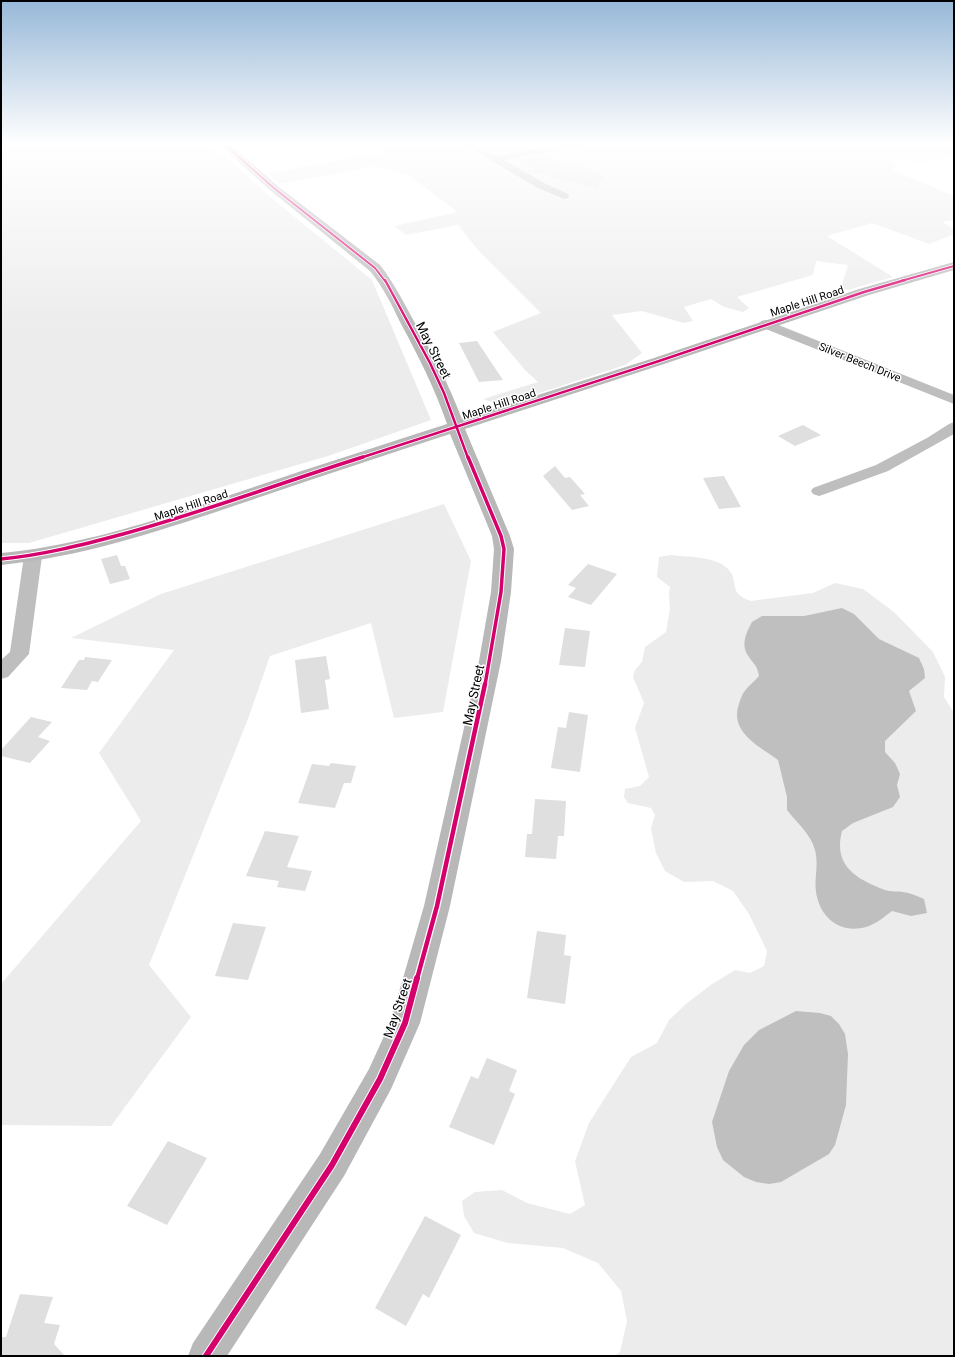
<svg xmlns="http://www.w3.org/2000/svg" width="955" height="1357" font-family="Roboto,sans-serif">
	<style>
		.green { fill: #ececec }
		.water { fill: #bfbfbf }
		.building { fill: #dfdfdf }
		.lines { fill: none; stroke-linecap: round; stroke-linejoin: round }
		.street { fill: #bebebe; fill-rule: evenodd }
		.secondary { fill: #b8b8b8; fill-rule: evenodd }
		.cycleway-far4-casing { stroke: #fff; stroke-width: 3.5 }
		.cycleway-far3-casing { stroke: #fff; stroke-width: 4 }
		.cycleway-far2-casing { stroke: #fff; stroke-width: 5.5 }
		.cycleway-far1-casing { stroke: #fff; stroke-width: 7 }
		.cycleway-casing { stroke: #fff; stroke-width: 8 }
		.cycleway-far4 { stroke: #d6006c; stroke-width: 2 }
		.cycleway-far3 { stroke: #d6006c; stroke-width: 2.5 }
		.cycleway-far2 { stroke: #d6006c; stroke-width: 3.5 }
		.cycleway-far1 { stroke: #d6006c; stroke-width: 4.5 }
		.cycleway { stroke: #d6006c; stroke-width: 6 }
		.labels { text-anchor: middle; stroke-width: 3; stroke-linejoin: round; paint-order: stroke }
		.far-street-label { font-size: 11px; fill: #000; stroke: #fff }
		.street-label { font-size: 13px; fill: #000; stroke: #fff }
	</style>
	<rect width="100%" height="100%" fill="#fff"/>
	<!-- green -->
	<path class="green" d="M1 144H212L273 199 372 280 431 420 328 456 29 543H1Z
		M378 144H954V157C945 156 938 160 929 161 916 163 900 156 885 158L900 166 891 169 954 196V220L942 222 954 229V234L929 244 872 223 827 236 893 277 848 290 841 288 848 265 816 261 813 275 737 297 749 308 743 312 724 307 711 299 684 307 693 321 684 323 642 311 612 315 642 353 625 365 503 405 483 399 538 382 525 370 493 332 541 313 478 250 458 225 406 235 394 226 458 212 408 175 377 166 279 184 268 173 386 152Z
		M444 504 471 561 443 712 394 718 371 623 270 656 248 719 149 965 191 1017 111 1126 1 1125V984L141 821 99 753 174 650 71 638 161 594Z
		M670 555C687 557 714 556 727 568 741 581 726 593 751 601L813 593 835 583 863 589 894 612 933 652 945 677 944 697 954 713V1356H615L620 1352 627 1321 621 1291 598 1263 563 1248 508 1243 474 1233 464 1216 462 1201 475 1192 502 1190 527 1203 570 1214 585 1205 575 1161 589 1123 631 1057 657 1043 669 1020 687 1003 712 984 735 970 750 973 764 966 767 951 749 914 733 891 713 881 684 882 665 871 656 853 651 828 655 815 651 808 628 803 624 797 625 789 640 786 649 777 635 728 644 703 633 677 635 670 642 662 645 647 666 632 670 609 669 593 670 587 657 577 659 557Z"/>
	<!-- water -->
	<path class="water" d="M842 608 854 614 879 639 919 658 924 669 925 678 909 691 916 711 885 741V752L895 763 900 774 897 785 900 797 893 807 853 823 842 831C833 866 856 879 885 890 891 892 898 891 903 892 910 893 917 896 924 899L927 913 911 916 892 911C884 917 876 924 866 927 840 934 820 918 816 892 814 878 819 865 815 850 811 834 796 822 787 810V797L778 760C759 746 729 732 739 704 740 700 742 695 744 692 748 686 754 682 759 676 757 665 755 666 749 657 740 646 746 633 752 622L762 616H804Z
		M796 1011 820 1013 831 1016 839 1024 845 1034 848 1054 846 1105 835 1145 829 1154 781 1182 769 1184 756 1182 744 1177 723 1160 717 1147 712 1122 729 1071 744 1045 759 1030Z"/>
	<!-- building -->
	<path class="building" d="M543 155 561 164 566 165 577 163 605 177 597 181 600 182 598 188 527 171 525 170 535 169 518 160Z
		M477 341 503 380 479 382 459 343Z
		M803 425 821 435 795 446 778 436Z
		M555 466 565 478 570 477 585 494 580 495 589 506 572 510 543 476Z
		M724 476 741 507 719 509 703 478Z
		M117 555 121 566H125L130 579 110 584 101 559Z
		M588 564 617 574 591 605 568 597 576 588 568 585Z
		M565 628 590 631 585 667 559 665Z
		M326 656 330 679 325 680 329 709 301 713 295 660Z
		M85 657 112 660 98 682 92 681 87 690 61 688 79 660H84Z
		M569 712 588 715 580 772 551 768 558 727 566 728Z
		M31 717 52 722 38 737 50 741 30 763 1 756V750Z
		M331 763 356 766 351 783H344L335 808 298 803 312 764 329 766Z
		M535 799 566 801 564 836H558L556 859 525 857 527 834H532Z
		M265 831 299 836 287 867 312 871 305 891 277 887 279 881 246 876Z
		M233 923 266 927 248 980 215 976Z
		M537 931 566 935 564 955 571 956 565 1004 527 998Z
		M487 1058 517 1070 509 1091 515 1094 494 1145 449 1127 471 1076 478 1079Z
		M168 1141 207 1158 167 1225 127 1206Z
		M425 1216 461 1235 429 1298 423 1294 406 1326 375 1308Z
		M20 1294 53 1297 44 1323 60 1325 54 1344 65 1356H1V1337H6Z"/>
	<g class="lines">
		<!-- street -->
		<path class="street" d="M463 144H475L496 156 563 144H583L578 147 504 160 546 184 568 194 569 196 568 198 564 199 538 188Z
			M766 320 954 395V404L761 327 760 324 761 321Z
			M954 422V434L888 471 825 494 819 496 813 494 811 491 813 488 876 465 927 438 949 424Z
			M33 551 39 552 42 556 29 654 8 677 1 679V660L10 652 24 556 27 552Z"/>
		<!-- secondary -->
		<path class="secondary" d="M219 144H230L279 187 380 265C394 283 404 303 415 323 433 354 449 385 462 419L654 358 859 289 954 262V270L869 295 664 364 465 429 510 536 514 549 511 592 501 661 450 906 420 1023 391 1089 344 1176 227 1356H188L193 1343 320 1154 369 1069 390 1023 424 906 479 661 491 592 494 549 492 536 450 434C389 454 327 474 266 495 180 524 92 556 1 565V553C88 545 172 515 254 487 318 465 383 445 447 424 435 389 419 357 401 324 392 305 383 287 370 271L271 191Z"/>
		<defs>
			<path id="cycleway-far4" d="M224 144 275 189 375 268 385 281
				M901 281 954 266"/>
			<path id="cycleway-far3" d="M385 280 430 363 444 393 468 458
				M360 458 659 361 864 292 905 280"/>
			<path id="cycleway-far2" d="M468 457 501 536 504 549 501 592 485 685
				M1 559C43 555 82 545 123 534 204 512 283 482 363 457"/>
			<path id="cycleway-far1" d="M417 979 437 906 485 684"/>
			<path id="cycleway" d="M206 1356 332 1165 380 1079 405 1023 417 978"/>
		</defs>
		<!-- cycleway-far4 casing -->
		<use href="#cycleway-far4" class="cycleway-far4-casing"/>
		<!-- cycleway-far3 casing -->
		<use href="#cycleway-far3" class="cycleway-far3-casing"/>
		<!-- cycleway-far2 casing -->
		<use href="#cycleway-far2" class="cycleway-far2-casing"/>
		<!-- cycleway-far1 casing -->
		<use href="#cycleway-far1" class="cycleway-far1-casing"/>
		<!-- cycleway casing -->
		<use href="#cycleway" class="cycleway-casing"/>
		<!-- cycleway-far4 -->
		<use href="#cycleway-far4" class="cycleway-far4"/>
		<!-- cycleway-far3 -->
		<use href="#cycleway-far3" class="cycleway-far3"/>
		<!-- cycleway-far2 -->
		<use href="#cycleway-far2" class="cycleway-far2"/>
		<!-- cycleway-far1 -->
		<use href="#cycleway-far1" class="cycleway-far1"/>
		<!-- cycleway -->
		<use href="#cycleway" class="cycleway"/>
	</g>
	<!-- sky -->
	<linearGradient id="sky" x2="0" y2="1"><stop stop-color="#97b8d8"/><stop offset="0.43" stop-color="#fff"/><stop offset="1" stop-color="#fff" stop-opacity="0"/></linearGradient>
	<rect width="955" height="334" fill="url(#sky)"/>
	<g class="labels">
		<!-- far-street labels -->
		<g class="far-street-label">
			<text transform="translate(807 301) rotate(-18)" y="4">Maple Hill Road</text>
			<text transform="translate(860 362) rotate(22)" y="4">Silver Beech Drive</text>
			<text transform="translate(499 404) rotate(-18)" y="4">Maple Hill Road</text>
			<text transform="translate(191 505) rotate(-18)" y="4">Maple Hill Road</text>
		</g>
		<!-- street labels -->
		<g class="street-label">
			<text transform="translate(434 350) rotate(63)" y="5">May Street</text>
			<text transform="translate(473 695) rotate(-78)" y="5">May Street</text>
			<text transform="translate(397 1008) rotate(-71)" y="5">May Street</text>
		</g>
	</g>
	<!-- border -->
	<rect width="955" height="1357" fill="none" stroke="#000000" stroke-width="4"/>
</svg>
